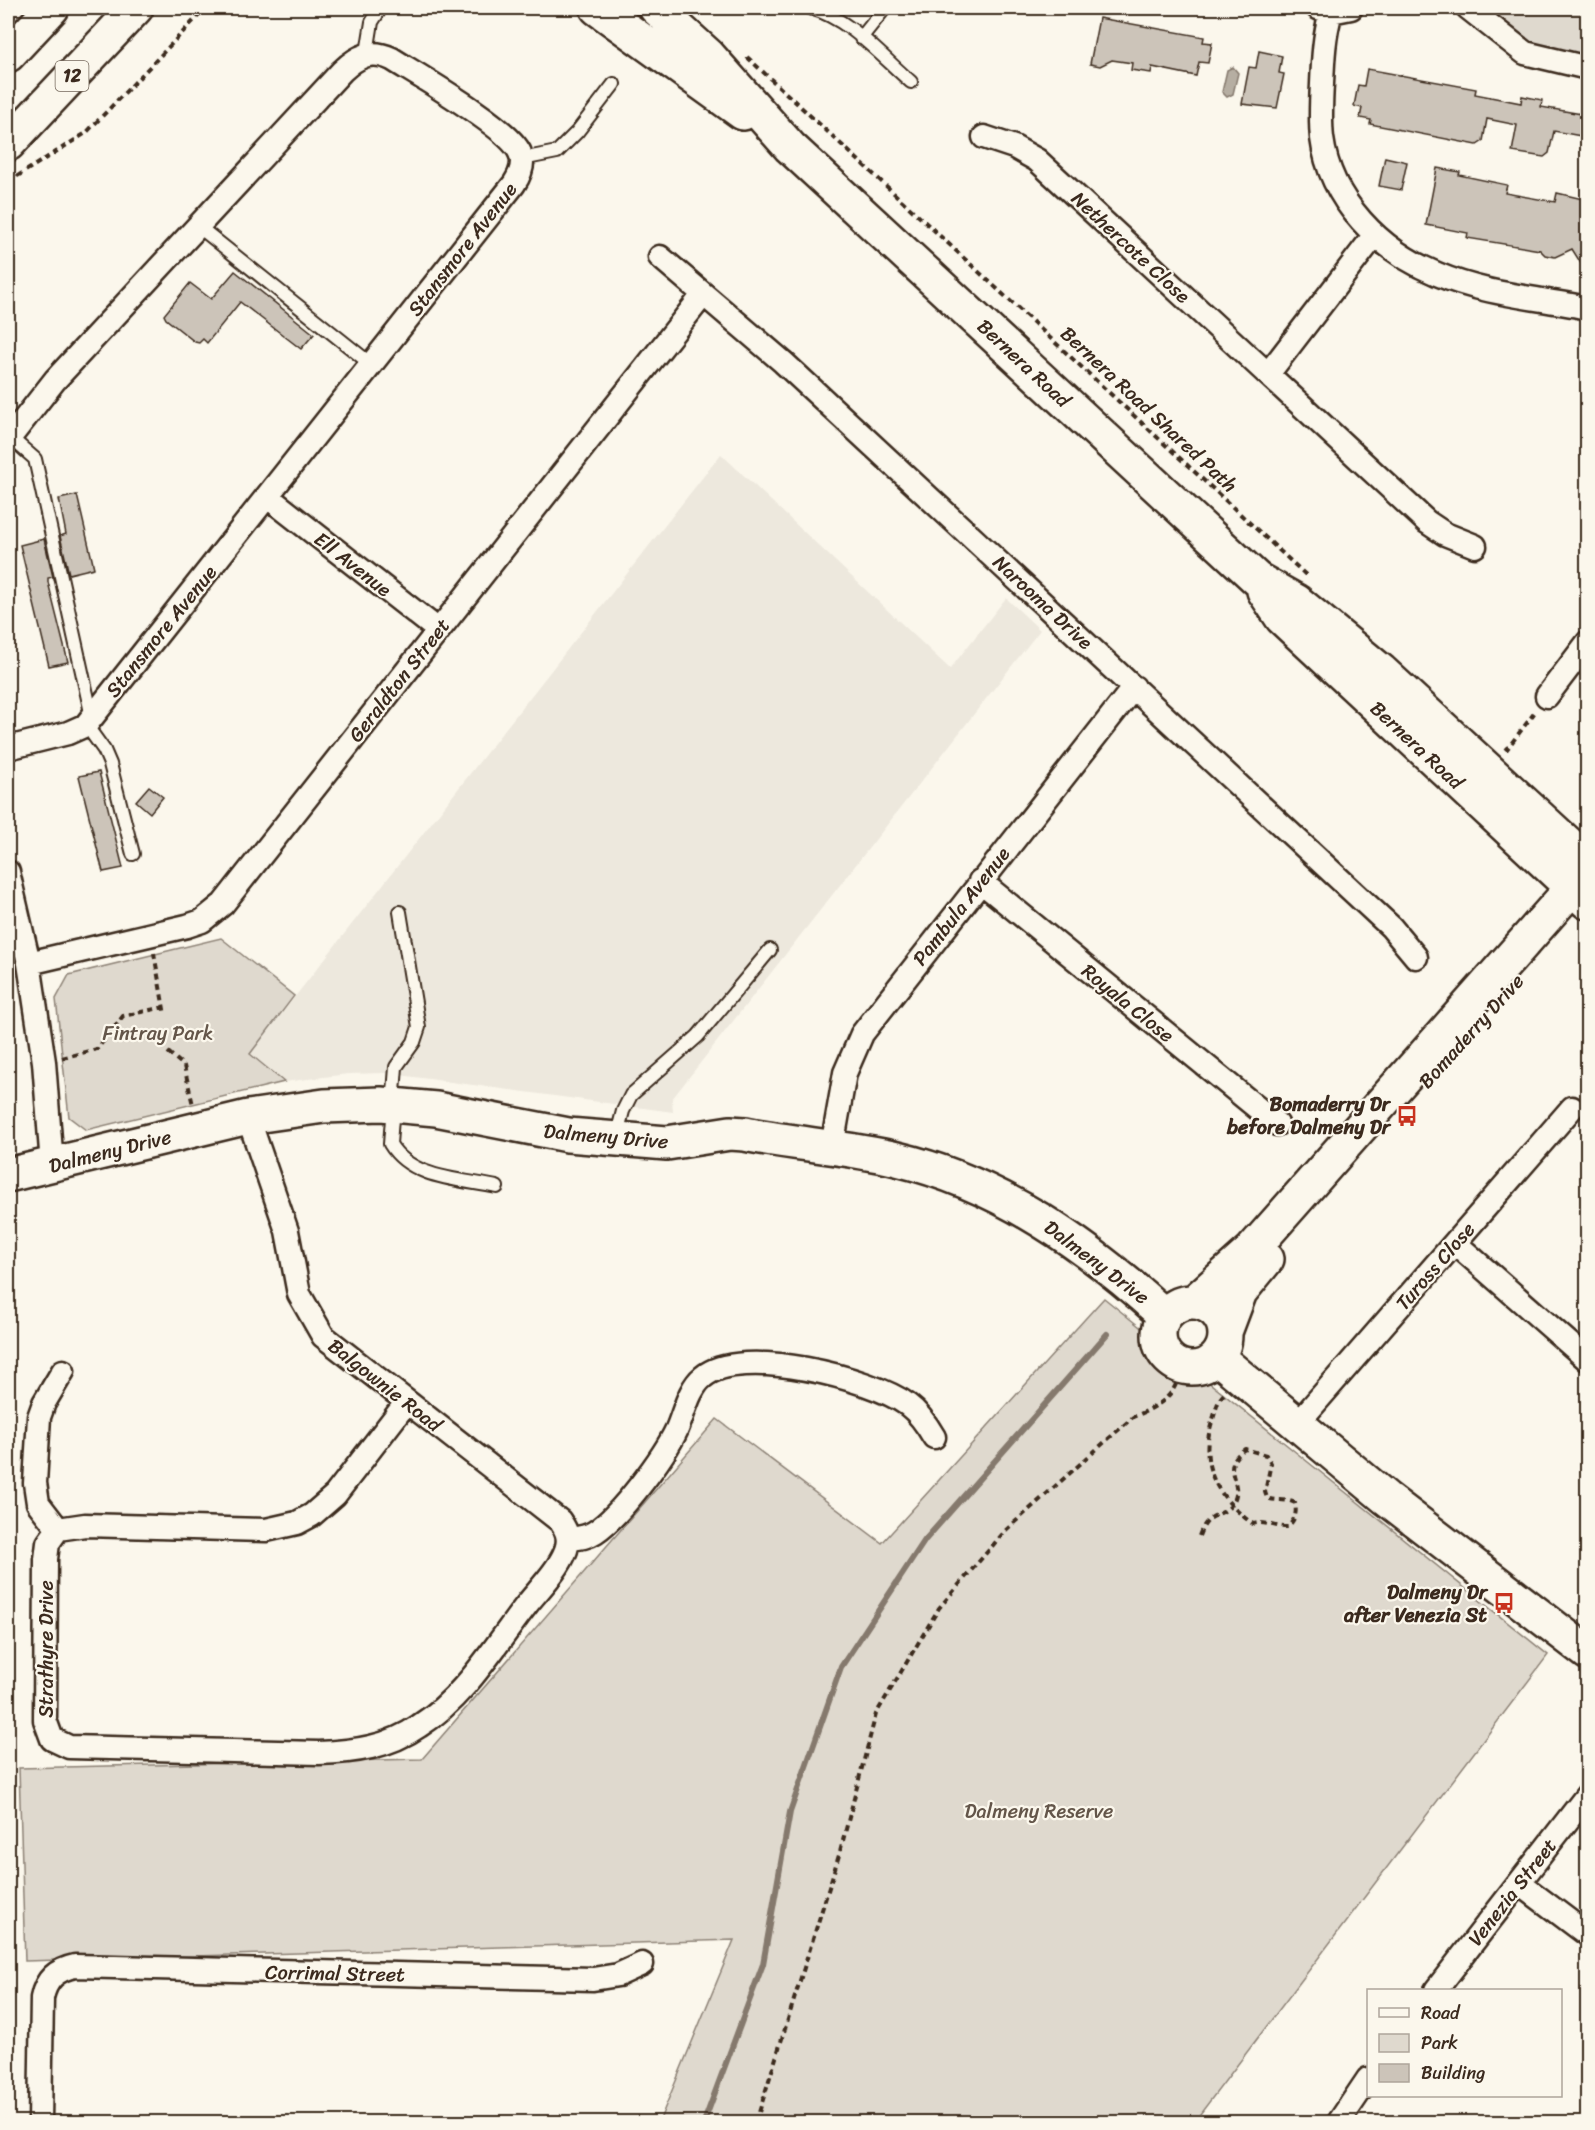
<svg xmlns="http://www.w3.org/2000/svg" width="1595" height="2130" font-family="Sriracha,sans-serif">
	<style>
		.built { fill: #ede8dd }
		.green { fill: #dfd9ce; stroke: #8d8276; stroke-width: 1.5 }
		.water { fill: #b6aea2; stroke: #85796d; stroke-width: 1.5 }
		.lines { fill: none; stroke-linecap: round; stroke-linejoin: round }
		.stream { stroke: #85796d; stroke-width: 6 }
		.building { fill: #ccc4b9; stroke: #3b2a1e; stroke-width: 1.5 }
		.lane-casing { stroke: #3b2a1e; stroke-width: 16 }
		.street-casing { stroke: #3b2a1e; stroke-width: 27 }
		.secondary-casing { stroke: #3b2a1e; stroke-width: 38 }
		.primary-casing { stroke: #3b2a1e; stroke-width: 38 }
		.path { stroke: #3b2a1e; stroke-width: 4; stroke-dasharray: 6 4.5; stroke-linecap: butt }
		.lane { stroke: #fbf7ec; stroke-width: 12 }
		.street { stroke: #fbf7ec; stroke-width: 22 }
		.secondary { stroke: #fbf7ec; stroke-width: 33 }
		.primary { stroke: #fbf7ec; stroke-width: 33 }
		.labels { text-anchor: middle; stroke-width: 4.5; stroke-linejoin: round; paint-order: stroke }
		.shield { fill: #fbf7ec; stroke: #75685c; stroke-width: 1.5 }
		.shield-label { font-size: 18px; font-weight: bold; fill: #3b2a1e }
		.street-label { font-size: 20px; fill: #3b2a1e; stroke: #fbf7ec }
		.park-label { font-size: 20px; fill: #64564a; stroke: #fbf7ec }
		.poi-label { font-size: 20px; font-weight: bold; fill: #3b2a1e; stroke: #fbf7ec; text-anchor: end }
	</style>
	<rect width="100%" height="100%" fill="#fbf7ec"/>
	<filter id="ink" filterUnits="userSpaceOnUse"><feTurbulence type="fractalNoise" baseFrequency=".0167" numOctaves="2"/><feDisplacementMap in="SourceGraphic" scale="12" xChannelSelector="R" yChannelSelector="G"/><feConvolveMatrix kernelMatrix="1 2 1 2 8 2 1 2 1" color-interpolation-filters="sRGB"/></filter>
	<g filter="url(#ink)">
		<!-- built -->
		<path class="built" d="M721 454 950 669 1006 598 1040 630 672 1099 673 1112 385 1073 348 1074 284 1082 250 1054Z"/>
		<!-- green -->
		<path class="green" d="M1490 8H1587V59L1541 50 1488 16Z
			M221 938 294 996 250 1054 284 1082 86 1130 69 1117 56 999 69 975Z
			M1104 1298 1548 1655 1194 2122H659L734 1940 25 1961 19 1768 422 1759 717 1419 882 1543Z"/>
		<!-- water -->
		<path class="water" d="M1233 67 1238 73 1233 94 1227 97 1222 92 1227 70Z"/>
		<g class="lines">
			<!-- stream -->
			<path class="stream" d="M704 2122 763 1964 790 1812 841 1667 925 1540 1107 1334"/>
		</g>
		<!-- building -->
		<path class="building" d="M1099 18 1204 37 1203 42 1212 43 1208 63 1199 62 1196 76 1152 67 1151 73 1131 70 1132 63 1112 60 1100 66 1090 64Z
			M1259 51 1282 56 1279 73 1284 74 1277 108 1242 104 1249 67 1256 68Z
			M1367 69 1476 89 1475 94 1521 103 1522 96 1542 100 1541 107 1587 115V137L1554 131 1549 153 1544 157 1512 152 1517 125 1487 119 1483 141 1477 145 1370 124 1371 120 1360 118 1362 108 1354 106 1358 85 1364 86Z
			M1385 157 1407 162 1401 190 1379 186Z
			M1437 168 1460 172 1459 175 1507 185 1505 193 1555 202 1557 193 1587 200V273L1572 249 1555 257 1545 255 1540 250 1467 238 1468 233 1426 225Z
			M235 271 314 334 301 349 240 302 207 343 203 339 199 343 195 342 166 319 164 315 190 283 211 299Z
			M77 495 94 568 69 574 60 536 66 534 59 499Z
			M44 539 53 577 48 578V582L68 662 49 666 20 545Z
			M99 772 123 868 103 872 79 776Z
			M149 786 163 797 150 813 136 801Z"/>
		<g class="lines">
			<defs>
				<path id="lane" d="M810 8C849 18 881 56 911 82
					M861 38 885 8
					M367 53 372 22 381 8
					M522 159 557 152 577 132 614 84
					M198 226 372 365
					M10 437 35 459 92 717
					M86 725 104 750 110 764 133 854
					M400 912 419 1027 414 1042 396 1067 390 1144C411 1179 460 1179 497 1187
					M616 1138 623 1111 631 1095 698 1036 770 950"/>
				<path id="street" d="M1318 8 1331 12 1351 8
					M1468 8 1525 53 1588 68
					M1331 12C1324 36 1323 59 1322 84 1321 102 1320 120 1322 138 1330 201 1381 251 1437 274 1483 294 1538 298 1588 308
					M984 137 1014 147 1037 160 1427 522 1445 534 1475 546
					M660 257 783 362 1391 927 1416 957
					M1268 374 1374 236
					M8 440 55 380 342 71C358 56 371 49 392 59 419 76 510 128 520 153 525 164 520 175 514 184L86 725 68 733 8 748
					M268 497 438 630
					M1547 696 1588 642
					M8 872 29 963 44 1062 52 1165
					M980 881 1277 1124
					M29 963 187 926 202 921 223 904 703 295
					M248 1117 287 1231 299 1294 323 1336 560 1521C567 1531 570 1539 566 1550 559 1569 541 1587 528 1603 495 1645 465 1697 419 1726 389 1747 354 1752 319 1753L69 1747 52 1739 45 1720 46 1559 48 1543 58 1529 85 1525 266 1530 297 1523 312 1515 335 1495 406 1403
					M832 1147 845 1073 862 1034 1134 687
					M1455 1243 1588 1360
					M1297 1424 1572 1108
					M58 1529 38 1503 35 1483 39 1417 44 1403 63 1371
					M569 1539C578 1538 586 1538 595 1532 620 1516 664 1457 677 1429 684 1413 689 1388 703 1377 740 1345 872 1378 908 1405 919 1413 927 1425 934 1437
					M1519 1883 1588 1935
					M1436 1990 1588 1794
					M40 2122 42 1998C46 1979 56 1970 75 1966L593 1979 618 1975 642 1964
					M1339 2122 1368 2079"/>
				<path id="secondary" d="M597 8 743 113
					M656 8 708 55 790 147 1257 579 1296 601 1381 671 1588 862
					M1264 591 1282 618 1587 902
					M8 1175 248 1117 324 1106 381 1104 436 1109 568 1135 667 1143 730 1133 745 1134C795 1144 847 1147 897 1159 1001 1184 1087 1245 1165 1316
					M1159 1335a33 33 0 1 1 66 0a33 33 0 1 1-66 0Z
					M1194 1302 1251 1251 1588 870
					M1225 1332 1240 1292 1267 1259
					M1217 1357 1386 1498 1588 1653"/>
				<path id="primary" d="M8 55 52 8
					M8 144 136 8"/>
			</defs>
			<!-- lane casing -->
			<use href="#lane" class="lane-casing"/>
			<!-- street casing -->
			<use href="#street" class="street-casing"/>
			<!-- secondary casing -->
			<use href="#secondary" class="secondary-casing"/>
			<!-- primary casing -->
			<use href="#primary" class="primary-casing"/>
			<!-- path -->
			<path class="path" d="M747 57 1307 576
				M8 182 86 133 206 8
				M1505 747 1507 749 1535 712
				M154 953 165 1015
				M168 1052 184 1066 193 1105
				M62 1058 97 1049 123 1016 164 1007
				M1199 1536C1209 1509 1223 1518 1232 1504 1247 1483 1216 1469 1245 1449L1266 1455 1271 1463 1265 1492 1267 1498C1277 1502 1285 1498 1295 1503 1297 1514 1295 1519 1288 1527 1275 1528 1265 1520 1253 1524 1217 1497 1197 1465 1213 1419 1216 1411 1217 1400 1224 1394
				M756 2122 840 1852 876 1714 939 1608 1006 1530 1133 1417C1150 1410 1169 1401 1176 1384"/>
			<!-- lane -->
			<use href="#lane" class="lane"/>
			<!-- street -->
			<use href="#street" class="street"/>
			<!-- secondary -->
			<use href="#secondary" class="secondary"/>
			<!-- primary -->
			<use href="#primary" class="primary"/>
		</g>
	</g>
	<!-- icons -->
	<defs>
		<symbol id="bus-bare" viewBox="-9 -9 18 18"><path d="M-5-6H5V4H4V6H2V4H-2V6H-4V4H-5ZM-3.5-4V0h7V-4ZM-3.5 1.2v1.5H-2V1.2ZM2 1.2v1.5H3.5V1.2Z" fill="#c8321e" stroke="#fbf7ec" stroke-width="2.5" paint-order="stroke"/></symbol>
	</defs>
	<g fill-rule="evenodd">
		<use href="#bus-bare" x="1392" y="1101" width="30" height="30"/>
		<use href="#bus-bare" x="1489" y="1588" width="30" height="30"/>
	</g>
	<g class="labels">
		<!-- shield labels -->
		<rect class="shield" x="55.5" y="61" width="33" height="30" rx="4.5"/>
		<g class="shield-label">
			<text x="72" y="82">12</text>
		</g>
		<!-- street labels -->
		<g class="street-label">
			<text transform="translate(1131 247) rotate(43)" y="7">Nethercote Close</text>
			<text transform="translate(462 249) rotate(-52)" y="7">Stansmore Avenue</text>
			<text transform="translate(1024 363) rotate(43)" y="7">Bernera Road</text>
			<text transform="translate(1149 409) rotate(43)" y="7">Bernera Road Shared Path</text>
			<text transform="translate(353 564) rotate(38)" y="7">Ell Avenue</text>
			<text transform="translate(1043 602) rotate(43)" y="7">Narooma Drive</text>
			<text transform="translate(161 631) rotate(-51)" y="7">Stansmore Avenue</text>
			<text transform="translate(399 680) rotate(-52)" y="7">Geraldton Street</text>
			<text transform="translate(1417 745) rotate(43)" y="7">Bernera Road</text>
			<text transform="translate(961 906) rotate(-52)" y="7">Pambula Avenue</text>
			<text transform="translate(1128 1003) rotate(39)" y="7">Royala Close</text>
			<text transform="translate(1471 1031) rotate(-48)" y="7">Bomaderry Drive</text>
			<text transform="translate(606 1136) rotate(5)" y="7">Dalmeny Drive</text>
			<text transform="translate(110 1151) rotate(-14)" y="7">Dalmeny Drive</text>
			<text transform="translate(1097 1262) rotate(37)" y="7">Dalmeny Drive</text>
			<text transform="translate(1435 1266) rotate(-49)" y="7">Tuross Close</text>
			<text transform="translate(385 1385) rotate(38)" y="7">Balgownie Road</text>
			<text transform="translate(46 1649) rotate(-90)" y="7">Strathyre Drive</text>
			<text transform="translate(1512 1892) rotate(-52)" y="7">Venezia Street</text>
			<text transform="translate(335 1973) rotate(1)" y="7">Corrimal Street</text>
		</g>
		<!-- park labels -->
		<g class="park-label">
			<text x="158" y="1040">Fintray Park</text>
			<text x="1039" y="1818">Dalmeny Reserve</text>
		</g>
		<!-- poi labels -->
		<g class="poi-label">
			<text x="1390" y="1111">Bomaderry Dr<tspan x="1390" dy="23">before Dalmeny Dr</tspan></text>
			<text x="1487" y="1599">Dalmeny Dr<tspan x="1487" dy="23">after Venezia St</tspan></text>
		</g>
	</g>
	<!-- margin -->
	<rect width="1595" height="2130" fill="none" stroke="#fbf7ec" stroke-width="30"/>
	<rect x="15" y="15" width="1565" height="2100" fill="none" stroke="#3b2a1e" stroke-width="2" filter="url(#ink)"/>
	<!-- legend -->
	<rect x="1367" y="1989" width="195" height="108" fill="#fbf7ec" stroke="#aea59a" stroke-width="1.5"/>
	<rect x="1379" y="2008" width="30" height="9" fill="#fbf7ec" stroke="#aea59a" stroke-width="1.5"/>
	<text x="1421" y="2019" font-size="18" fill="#3b2a1e">Road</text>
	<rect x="1379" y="2034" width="30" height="18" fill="#dfd9ce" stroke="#aea59a" stroke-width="1.5"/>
	<text x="1421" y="2049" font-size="18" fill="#3b2a1e">Park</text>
	<rect x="1379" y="2064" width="30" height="18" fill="#ccc4b9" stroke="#aea59a" stroke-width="1.5"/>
	<text x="1421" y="2079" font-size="18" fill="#3b2a1e">Building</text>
</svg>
